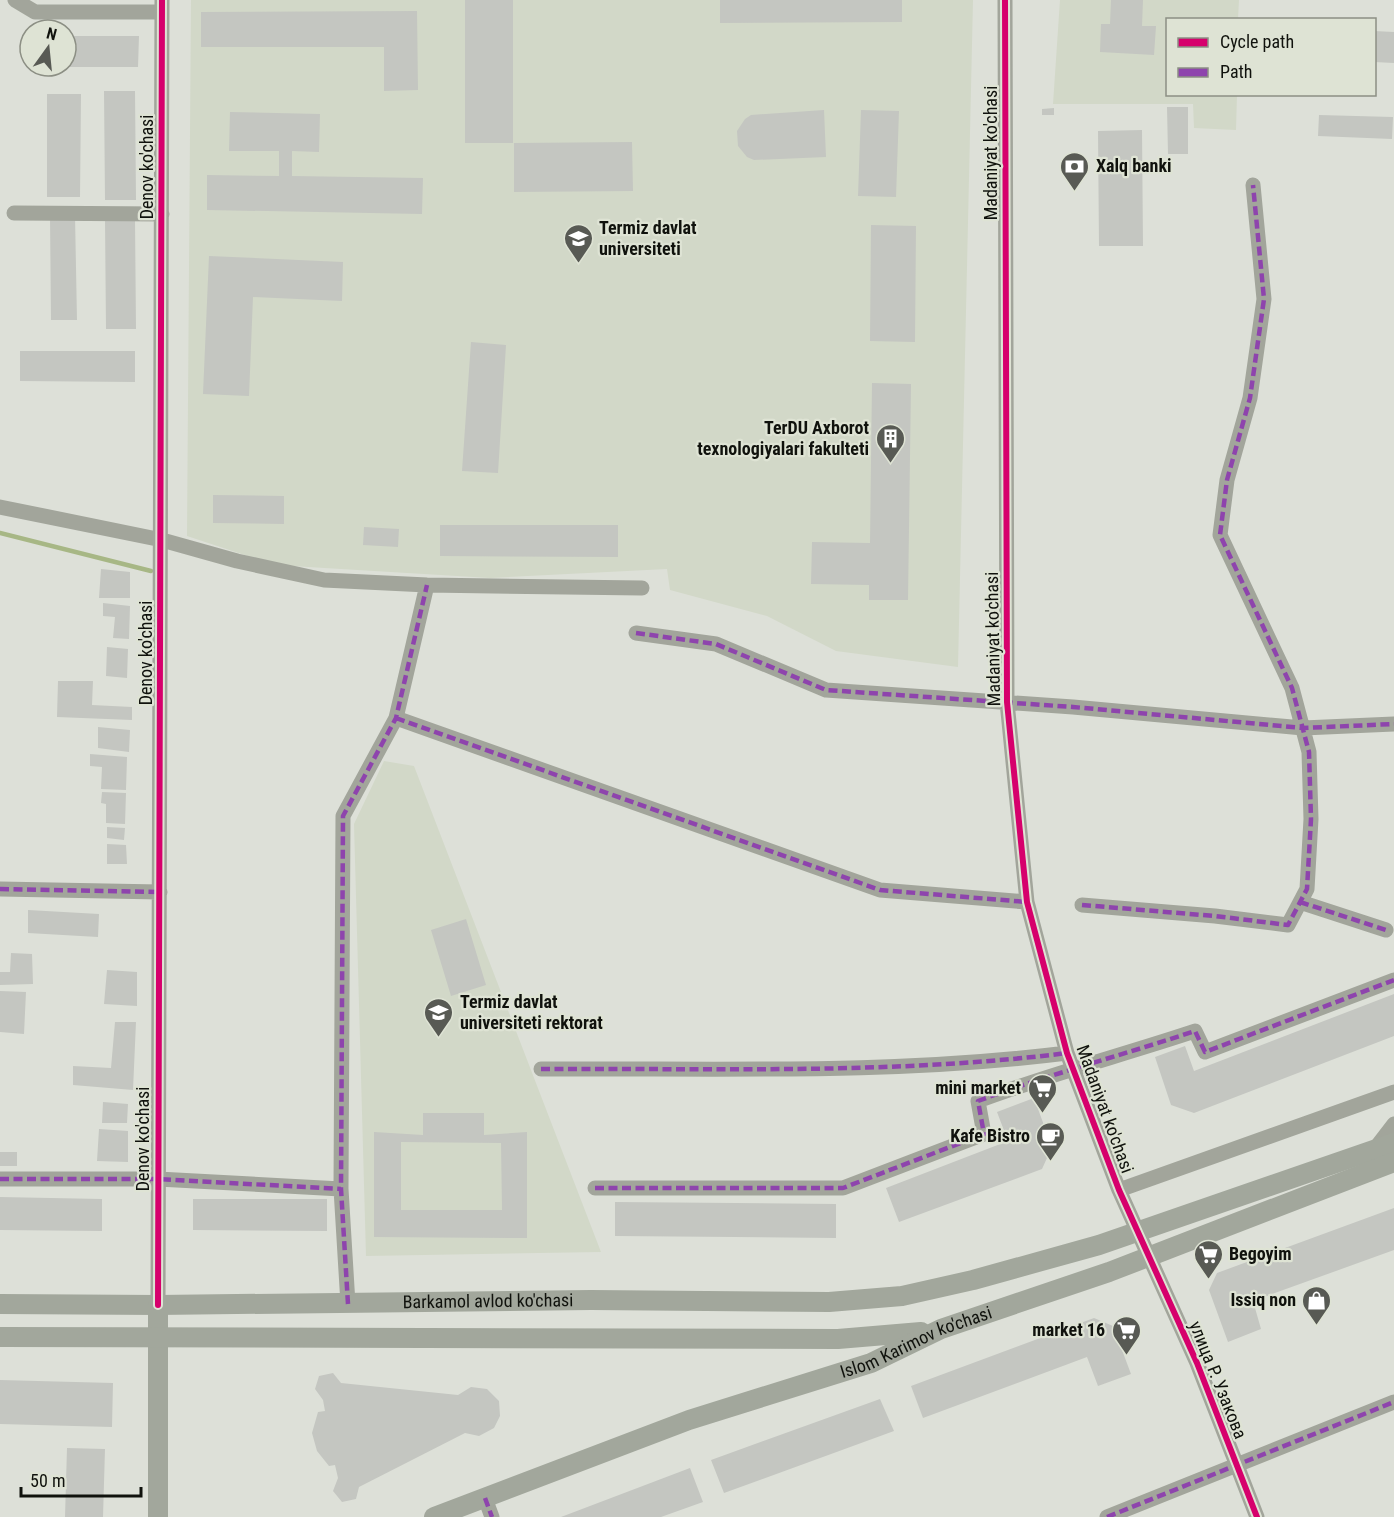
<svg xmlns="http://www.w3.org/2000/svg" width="1394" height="1517" font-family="'Roboto Condensed',sans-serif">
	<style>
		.built { fill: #d2d8c8 }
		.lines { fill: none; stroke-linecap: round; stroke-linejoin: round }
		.stream { stroke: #a7b785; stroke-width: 4.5 }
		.building { fill: #c4c6c1; fill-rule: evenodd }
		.minor { stroke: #a2a59b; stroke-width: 15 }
		.major { stroke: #a2a79c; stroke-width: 20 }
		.quiet { stroke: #8e44ad; stroke-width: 4.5; stroke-dasharray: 9 4.5; stroke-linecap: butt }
		.cycleway-casing { stroke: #dee3d4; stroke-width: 10 }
		.cycleway { stroke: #d6006c; stroke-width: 6 }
		.labels { text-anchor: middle; stroke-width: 4.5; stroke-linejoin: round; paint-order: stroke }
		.street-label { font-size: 18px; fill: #10120d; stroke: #dee3d4 }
		.poi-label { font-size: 18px; font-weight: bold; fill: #10120d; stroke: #dee3d4; text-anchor: end }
	</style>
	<rect width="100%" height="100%" fill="#dde0d8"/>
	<!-- built -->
	<path class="built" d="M191 0H973L958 667 836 651 767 616 670 590 667 569 490 578 275 565 187 536Z
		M1060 0H1239L1238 19 1168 20V94L1237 95 1236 130 1194 128 1193 104H1053Z
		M384 761 414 766 601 1252 366 1256 354 824Z"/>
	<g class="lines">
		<!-- stream -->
		<path class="stream" d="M0 533 151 571"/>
	</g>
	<!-- building -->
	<path class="building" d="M465 0H513V143H465Z
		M720 0H902V22L720 23Z
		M1111 0H1143L1142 26H1156L1154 55 1100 52 1101 24H1110Z
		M417 11 418 90 384 91V47H201V12Z
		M1374 31 1394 32V63L1374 62Z
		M66 36H139L138 67H66Z
		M104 91H135L136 200H105Z
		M47 94H81L80 197H47Z
		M1167 107H1188V154H1168Z
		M1054 108V115H1042V109Z
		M824 110 826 157 754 160 747 157 738 146 737 131 745 119 751 115Z
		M861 110 899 111 896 197 858 196Z
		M230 112 320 114 319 152 292 151V176L423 178 422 214 207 210V175L279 176V151H229Z
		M1319 115 1393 117 1392 139 1318 136Z
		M1142 130 1143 246H1099L1098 131Z
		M632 142 633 191 514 192V143Z
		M75 215 77 320H51L50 216Z
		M105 220H135L136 329H106Z
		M871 225 916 226 915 342 870 341Z
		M209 256 343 262 342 301 253 297 249 396 203 394Z
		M471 342 506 345 498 473 462 471Z
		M20 351H135V382L20 381Z
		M872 383 911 384 908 600H869V585L811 584 812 542 870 543Z
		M213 495 284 496V524L213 523Z
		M440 525H618V557L440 556Z
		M364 527 399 529 398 547 363 545Z
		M101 569 130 572V598H99Z
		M103 603 130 606 129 639 113 638 115 617 103 616Z
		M107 647 128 649 127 678 106 676Z
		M58 681H93L92 705 132 707V720L57 717Z
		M98 727 130 730 129 752 98 748Z
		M90 754 127 757 126 790 101 789 102 767 90 766Z
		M102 792 126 793 125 824 106 823V804L101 803Z
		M107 827 125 828 124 840 107 838Z
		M107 844 126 845 127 864H107Z
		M28 910 99 914 98 937 28 933Z
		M466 919 486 985 451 996 431 930Z
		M11 953 32 954 33 984 0 985V972H10Z
		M107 970 137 972V1006L104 1004Z
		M0 991 26 992 24 1034 0 1032Z
		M1394 994V1036L1194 1113 1171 1105 1155 1057 1185 1046 1194 1071Z
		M115 1022H136L133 1090 73 1085V1066L111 1068Z
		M1034 1098 1052 1147 1042 1169 899 1222 886 1188 1008 1141 997 1112Z
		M103 1102 128 1104 127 1123H102Z
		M423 1113H484V1135L527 1132V1238L374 1237V1132L423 1135ZM401 1142 501 1143 502 1210H401Z
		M99 1129 128 1131V1162L97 1161Z
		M0 1152H17V1166H0Z
		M0 1197 102 1199V1231L0 1230Z
		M193 1199H327V1231L193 1230Z
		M615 1202 836 1204V1238L615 1236Z
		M1394 1208V1250L1253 1301 1261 1329 1228 1342 1209 1290 1217 1273Z
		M1094 1318 1113 1326 1131 1374 1098 1386 1087 1357 923 1418 911 1386Z
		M333 1373 341 1383 458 1395 471 1387 487 1389 499 1401 500 1416 494 1428 479 1436 465 1433 359 1487 356 1499 342 1502 333 1491 338 1478 335 1465 329 1466 317 1451 312 1433 318 1412 325 1411 323 1400 315 1389 319 1376Z
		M0 1380 113 1383 112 1427 0 1424Z
		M880 1399 894 1431 724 1493 711 1460Z
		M67 1448 105 1449 103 1517H65Z
		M690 1468 703 1502 661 1517H561Z"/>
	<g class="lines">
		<!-- minor -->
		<path class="minor" d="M15 0 35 12H162
			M1005 0 1007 702 1027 902 1067 1053 1119 1190 1197 1363 1257 1517
			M14 213 162 214
			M0 507 162 540 237 561 324 580 427 585 642 588
			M636 633 716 644 826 690 1073 707 1303 728 1394 724
			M396 718 880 890 1027 902
			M0 889 160 892
			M1300 902 1386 930
			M1082 905 1215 916 1288 925 1307 889 1311 819 1309 752 1292 688 1220 535 1227 480 1250 398 1264 299 1253 185
			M541 1069C716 1068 892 1075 1067 1053
			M1374 1150 1394 1124
			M0 1179H158L341 1189
			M595 1188H843L984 1134 978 1101C1050 1074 1123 1055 1195 1031L1205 1052 1394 980
			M1119 1190 1394 1092
			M348 1304 341 1189 343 816 396 718 427 585
			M158 1305 162 0
			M485 1498 492 1517
			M1107 1517 1394 1402"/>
		<!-- major -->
		<g class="major">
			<path id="s1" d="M0 1304 158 1305 591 1300 829 1302 902 1296 973 1280 1099 1245 1394 1143"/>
			<path d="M158 1305V1517"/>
			<path d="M0 1337 838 1339 921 1332"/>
			<path id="s2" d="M434 1517 689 1420 871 1363 941 1329 1109 1272 1394 1162"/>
		</g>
		<!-- quiet -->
		<path class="quiet" d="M636 633 716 644 826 690 1073 707 1303 728 1394 724
			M396 718 880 890 1027 902
			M0 889 160 892
			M1300 902 1386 930
			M1082 905 1215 916 1288 925 1307 889 1311 819 1309 752 1292 688 1220 535 1227 480 1250 398 1264 299 1253 185
			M541 1069C716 1068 892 1075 1067 1053
			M0 1179H158L341 1189
			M595 1188H843L984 1134 978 1101C1050 1074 1123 1055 1195 1031L1205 1052 1394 980
			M348 1304 341 1189 343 816 396 718 427 585
			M485 1498 492 1517
			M1107 1517 1394 1402"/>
		<defs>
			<path id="cycleway" d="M1005 0 1007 702 1027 902 1067 1053 1119 1190 1197 1363 1257 1517
				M158 1305 162 0"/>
		</defs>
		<!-- cycleway casing -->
		<use href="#cycleway" class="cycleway-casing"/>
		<!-- cycleway -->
		<use href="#cycleway" class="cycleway"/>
	</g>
	<!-- icons -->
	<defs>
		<symbol id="bank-pin" viewBox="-11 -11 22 30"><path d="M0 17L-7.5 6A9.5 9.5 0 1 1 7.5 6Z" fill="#585a54" stroke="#dee3d4"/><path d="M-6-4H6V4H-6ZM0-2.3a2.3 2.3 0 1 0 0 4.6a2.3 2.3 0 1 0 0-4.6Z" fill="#fff"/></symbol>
		<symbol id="university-pin" viewBox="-11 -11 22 30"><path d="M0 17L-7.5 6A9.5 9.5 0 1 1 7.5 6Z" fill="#585a54" stroke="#dee3d4"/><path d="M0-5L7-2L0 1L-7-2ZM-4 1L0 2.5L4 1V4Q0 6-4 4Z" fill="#fff"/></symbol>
		<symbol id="building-pin" viewBox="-11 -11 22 30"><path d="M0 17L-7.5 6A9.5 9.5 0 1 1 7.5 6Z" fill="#585a54" stroke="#dee3d4"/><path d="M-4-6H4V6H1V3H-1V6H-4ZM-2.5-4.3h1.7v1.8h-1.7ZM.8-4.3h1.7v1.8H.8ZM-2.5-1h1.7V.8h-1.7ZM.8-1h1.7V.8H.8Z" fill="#fff"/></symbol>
		<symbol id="supermarket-pin" viewBox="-11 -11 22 30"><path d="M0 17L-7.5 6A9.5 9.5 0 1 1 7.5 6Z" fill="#585a54" stroke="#dee3d4"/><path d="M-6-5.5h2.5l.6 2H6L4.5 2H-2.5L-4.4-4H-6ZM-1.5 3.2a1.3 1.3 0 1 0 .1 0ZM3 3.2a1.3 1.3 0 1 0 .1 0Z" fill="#fff"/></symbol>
		<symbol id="cafe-pin" viewBox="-11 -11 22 30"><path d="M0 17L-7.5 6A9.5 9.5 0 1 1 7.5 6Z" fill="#585a54" stroke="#dee3d4"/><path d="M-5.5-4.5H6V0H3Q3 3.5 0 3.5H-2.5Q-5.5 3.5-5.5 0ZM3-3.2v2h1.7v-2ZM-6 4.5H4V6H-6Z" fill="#fff"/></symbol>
		<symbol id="shop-pin" viewBox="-11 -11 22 30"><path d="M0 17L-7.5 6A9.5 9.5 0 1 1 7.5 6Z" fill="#585a54" stroke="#dee3d4"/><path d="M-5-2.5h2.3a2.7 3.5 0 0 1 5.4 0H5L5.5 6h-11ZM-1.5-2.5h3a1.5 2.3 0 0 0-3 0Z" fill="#fff"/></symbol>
	</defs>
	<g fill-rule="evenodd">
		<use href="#bank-pin" x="1058" y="150" width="33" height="45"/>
		<use href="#university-pin" x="562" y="222" width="33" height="45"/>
		<use href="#building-pin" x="874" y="422" width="33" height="45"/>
		<use href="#university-pin" x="422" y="996" width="33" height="45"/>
		<use href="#supermarket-pin" x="1026" y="1072" width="33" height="45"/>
		<use href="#cafe-pin" x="1034" y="1120" width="33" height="45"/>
		<use href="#supermarket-pin" x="1192" y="1238" width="33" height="45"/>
		<use href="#shop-pin" x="1300" y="1284" width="33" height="45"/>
		<use href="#supermarket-pin" x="1110" y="1314" width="33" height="45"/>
	</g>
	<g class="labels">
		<!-- street labels -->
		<g class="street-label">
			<text transform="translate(991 153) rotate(-90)" y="6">Madaniyat ko'chasi</text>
			<text transform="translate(147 167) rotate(-90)" y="6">Denov ko'chasi</text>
			<text transform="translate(993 639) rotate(-91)" y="6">Madaniyat ko'chasi</text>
			<text transform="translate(146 653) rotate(-90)" y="6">Denov ko'chasi</text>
			<text transform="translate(1105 1109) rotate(70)" y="6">Madaniyat ko'chasi</text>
			<text transform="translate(143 1139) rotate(-90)" y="6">Denov ko'chasi</text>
			<text dy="6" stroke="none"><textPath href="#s1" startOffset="488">Barkamol avlod ko'chasi</textPath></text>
			<text dy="6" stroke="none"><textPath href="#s2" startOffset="513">Islom Karimov ko'chasi</textPath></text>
			<text transform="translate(1218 1380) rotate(68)" y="6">улица Р. Узакова</text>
		</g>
		<!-- poi labels -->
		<g class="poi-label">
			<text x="1096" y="172" text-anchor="start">Xalq banki</text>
			<text x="599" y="234" text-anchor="start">Termiz davlat<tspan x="599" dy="21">universiteti</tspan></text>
			<text x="869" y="434">TerDU Axborot<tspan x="869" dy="21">texnologiyalari fakulteti</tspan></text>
			<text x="460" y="1008" text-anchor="start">Termiz davlat<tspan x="460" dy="21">universiteti rektorat</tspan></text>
			<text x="1021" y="1094">mini market</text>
			<text x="1030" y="1142">Kafe Bistro</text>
			<text x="1229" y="1260" text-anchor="start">Begoyim</text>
			<text x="1296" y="1306">Issiq non</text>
			<text x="1105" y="1336">market 16</text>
		</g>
	</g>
	<!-- legend -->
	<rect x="1166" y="18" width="210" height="78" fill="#dee3d4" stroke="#8c8f84" stroke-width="1.5"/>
	<rect x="1178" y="38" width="30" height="9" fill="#d6006c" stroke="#8c8f84" stroke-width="1.5"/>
	<text x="1220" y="48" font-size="18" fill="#10120d">Cycle path</text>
	<rect x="1178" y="68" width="30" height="9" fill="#8e44ad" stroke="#8c8f84" stroke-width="1.5"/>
	<text x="1220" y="78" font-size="18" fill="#10120d">Path</text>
	<!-- north arrow -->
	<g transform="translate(48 48) rotate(15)"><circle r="28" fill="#dee3d4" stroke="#8c8f84" stroke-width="1.5"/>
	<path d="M0-4.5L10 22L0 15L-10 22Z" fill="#585a54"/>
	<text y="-9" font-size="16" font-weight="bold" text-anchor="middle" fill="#10120d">N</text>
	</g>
	<!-- scale -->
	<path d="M21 1487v9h120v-9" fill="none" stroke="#10120d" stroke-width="3"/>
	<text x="30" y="1487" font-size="18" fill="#10120d" stroke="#dee3d4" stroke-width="4.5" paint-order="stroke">50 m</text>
</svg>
